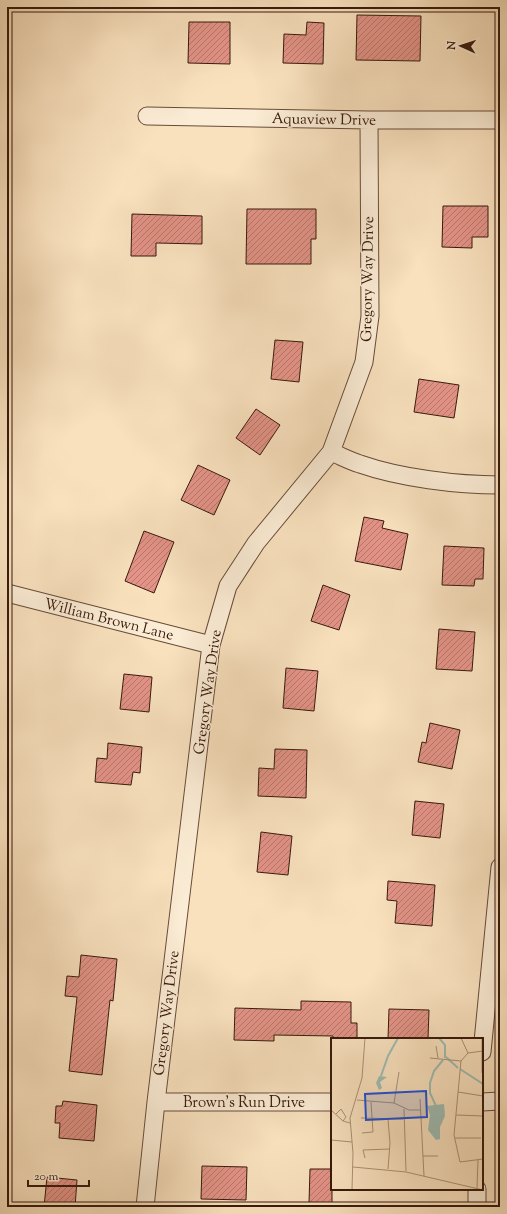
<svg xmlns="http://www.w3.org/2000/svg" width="507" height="1214" font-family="'Sorts Mill Goudy',serif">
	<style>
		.building { fill: url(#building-hatch); stroke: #37190c }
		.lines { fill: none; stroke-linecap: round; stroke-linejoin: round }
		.street-casing { stroke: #684b38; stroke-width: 19 }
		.street { stroke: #fbecd5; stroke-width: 17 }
		.labels { text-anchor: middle; stroke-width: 3; stroke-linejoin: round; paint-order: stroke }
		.street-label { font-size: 15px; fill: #37190c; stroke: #fbecd5 }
		.inset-river { fill: none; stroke: #9ebdb5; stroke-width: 2 }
		.inset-road { fill: none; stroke: #ab9177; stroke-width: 1 }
		.view { fill: #1d4ed8; fill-opacity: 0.15; stroke: #1d4ed8; stroke-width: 2 }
		.inset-edge { fill: none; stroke: #37190c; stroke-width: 2 }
	</style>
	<defs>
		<pattern id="building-hatch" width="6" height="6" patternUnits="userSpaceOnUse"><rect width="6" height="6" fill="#e39387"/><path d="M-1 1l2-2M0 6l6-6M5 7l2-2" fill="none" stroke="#b9776d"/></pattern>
	</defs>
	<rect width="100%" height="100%" fill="#f9e1be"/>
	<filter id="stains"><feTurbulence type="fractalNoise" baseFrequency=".005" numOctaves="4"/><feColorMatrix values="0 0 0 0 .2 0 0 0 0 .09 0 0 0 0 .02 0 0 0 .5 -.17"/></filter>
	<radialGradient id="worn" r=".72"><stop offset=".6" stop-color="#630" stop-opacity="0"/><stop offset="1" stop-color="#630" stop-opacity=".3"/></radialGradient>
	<!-- building -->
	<path class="building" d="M357 15 421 16 420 61 356 60Z
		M189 22H230V64L188 63Z
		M307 22 324 23 323 64 283 63 284 34 306 35Z
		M443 206H488V237H472V248L442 247Z
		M247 209H316V239H311V264H246Z
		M132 214 202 216V244L156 243V256H131Z
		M275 340 303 342 299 382 271 379Z
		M419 379 459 385 454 418 414 412Z
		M256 409 280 425 260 455 236 438Z
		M198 465 230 480 214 515 181 500Z
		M364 517 384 521 382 528 408 534 401 570 355 561Z
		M144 531 174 542 154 593 125 581Z
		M444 546 484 548 483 579H475L474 586 442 585Z
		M323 585 350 595 339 630 311 621Z
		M439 629 475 632 472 671 436 669Z
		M286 668 318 671 314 711 283 708Z
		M124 674 152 677 149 712 120 709Z
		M430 723 460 730 452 769 418 762 422 742 426 743Z
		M108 743 142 747 140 773 133 772 131 785 95 782 97 758 107 759Z
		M275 749 307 750 306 798 258 796 259 768 274 769Z
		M415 801 444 804 440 838 412 835Z
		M261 832 292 836 288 875 257 872Z
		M388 881 435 885 432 926 395 923 397 901 387 900Z
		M81 955 117 959 113 1001 110 1000 102 1075 69 1071 77 997 65 996 67 976 79 977Z
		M301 1001 351 1002V1023H357V1039H333V1036L274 1035V1041L234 1040 235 1008 301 1010Z
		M389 1009 429 1010 428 1039H388Z
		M63 1101 97 1105 94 1141 59 1138 60 1123H55L56 1106H62Z
		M202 1166 247 1167 246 1200 201 1199Z
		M310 1169H332V1203H309Z
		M47 1177 77 1180 75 1207H44Z"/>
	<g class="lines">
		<defs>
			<path id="street" d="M147 116 369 120H500
				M331 452C341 456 350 461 360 464 400 478 457 485 500 485
				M7 593 211 645
				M482 1052 500 867
				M156 1102H332
				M482 1102 500 1101
				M145 1207 156 1102 211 645 228 586 256 543 331 452 364 362 370 316 369 120
				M477 1207V1189"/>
		</defs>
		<!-- street casing -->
		<use href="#street" class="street-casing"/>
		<!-- street -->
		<use href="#street" class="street"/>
	</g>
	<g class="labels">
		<!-- street labels -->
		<g class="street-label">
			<text transform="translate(324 119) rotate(1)" y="5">Aquaview Drive</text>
			<text transform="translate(367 279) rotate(-89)" y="5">Gregory Way Drive</text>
			<text transform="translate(109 619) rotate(14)" y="5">William Brown Lane</text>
			<text transform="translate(207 692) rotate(-82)" y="5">Gregory Way Drive</text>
			<text transform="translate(166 1013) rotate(-83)" y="5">Gregory Way Drive</text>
			<text x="244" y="1107">Brown's Run Drive</text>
		</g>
	</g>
	<!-- overview -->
	<g transform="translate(331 1038)">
		<rect width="152" height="152" fill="#f9e1be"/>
		<path d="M48 38 56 39 49 44 51 50 48 52 45 45ZM113 66 114 78 109 89V101L105 102 97 92 99 77 96 68Z" fill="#9ebdb5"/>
		<path class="inset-river" d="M108 0 114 7V20M115 19 127 30M129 31 152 46M50 38 57 18 67 0M105 68 99 55V45L103 33 112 22"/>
		<path class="inset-road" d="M130 0 137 15M151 0V35M105 8 107 20M152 13 137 15 130 23 123 97 129 124 152 121M99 20 130 23M127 54 152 58M89 61 93 138M26 62 63 65 78 72H90M63 65 68 34M73 71 75 133M0 72 12 83 19 85M5 76 10 71 15 79 12 83M125 77 152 78M30 80 72 81M31 95 42 94 40 64M124 100H150M0 102 21 104M92 118H107M34 120 32 112 59 111M22 129 75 134 152 152M57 131 59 105 57 81M146 150 147 122M21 152 22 115 19 80 31 40 34 0"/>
		<path class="view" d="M95 53 96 79 35 82 34 56Z"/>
		<rect width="152" height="152" class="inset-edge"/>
	</g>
	<!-- margin -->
	<rect width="507" height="1214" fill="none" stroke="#f9e1be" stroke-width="24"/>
	<rect x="8" y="8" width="491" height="1198" fill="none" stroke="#37190c" stroke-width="2"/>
	<rect x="12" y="12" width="483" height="1190" fill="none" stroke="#37190c"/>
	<!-- north arrow -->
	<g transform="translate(461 46) rotate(273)" stroke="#fbecd5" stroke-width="3" paint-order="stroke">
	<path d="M0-3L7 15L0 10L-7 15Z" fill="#37190c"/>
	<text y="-6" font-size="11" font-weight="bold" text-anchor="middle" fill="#37190c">N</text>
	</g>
	<!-- scale -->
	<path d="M28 1180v6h61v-6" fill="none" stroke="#37190c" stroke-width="2"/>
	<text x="34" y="1180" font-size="12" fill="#37190c" stroke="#fbecd5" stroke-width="3" paint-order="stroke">20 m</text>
	<rect width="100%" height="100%" filter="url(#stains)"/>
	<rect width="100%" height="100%" fill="url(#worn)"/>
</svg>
